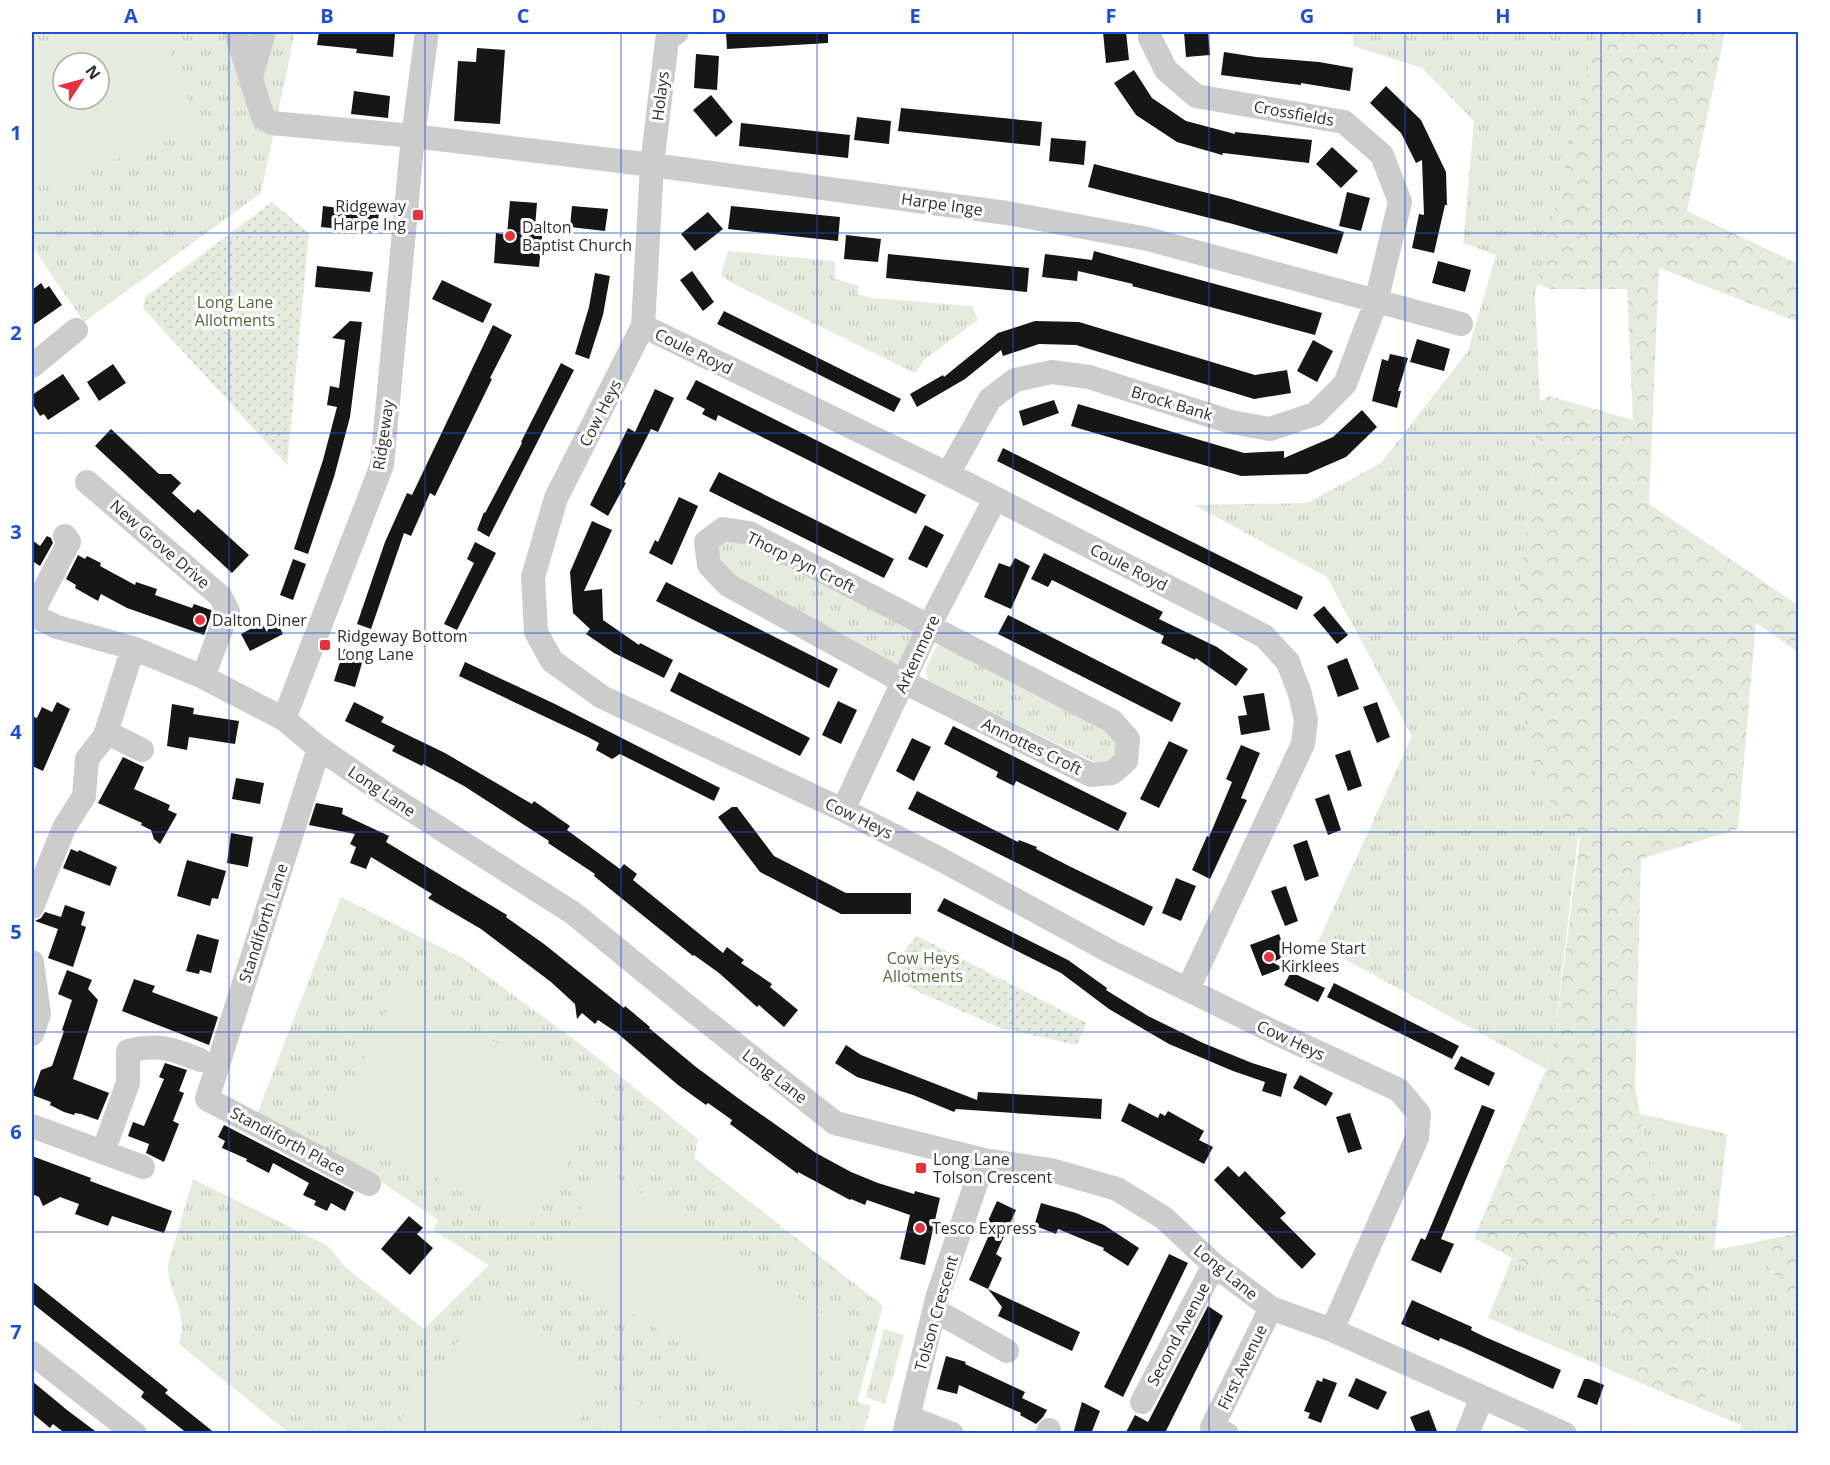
<svg xmlns="http://www.w3.org/2000/svg" width="1830" height="1465" font-family="'Open Sans',sans-serif">
	<style>
		.grass { fill: url(#grass-tufts); fill-rule: evenodd }
		.forest { fill: url(#forest-crowns) }
		.garden { fill: url(#garden-dots) }
		.pitch { fill: #e5ecdd; fill-rule: evenodd }
		.building { fill: #161616 }
		.lines { fill: none; stroke-linecap: round; stroke-linejoin: round }
		.minor { stroke: #ccc; stroke-width: 24 }
		.grid { fill: none; stroke: #1d4ed8; stroke-width: 1.5; stroke-opacity: 0.55 }
		.poi-dot { fill: #e5323b; stroke: #fff; stroke-width: 2 }
		.labels { text-anchor: middle; stroke-width: 6; stroke-linejoin: round; paint-order: stroke }
		.street-label { font-size: 16px; fill: #2f2f2f; stroke: #fff }
		.poi-label { font-size: 16px; fill: #2f2f2f; stroke: #fff; text-anchor: start }
		.park-label { font-size: 16px; fill: #516b3c; stroke: #fff }
		.neatline { fill: none; stroke: #1d4ed8; stroke-width: 2 }
		.grid-label { font-size: 20px; text-anchor: middle; font-weight: bold; fill: #1d4ed8 }
	</style>
	<defs>
		<pattern id="grass-tufts" width="24" height="20" patternUnits="userSpaceOnUse" patternTransform="scale(1.5)"><rect width="24" height="20" fill="#e5ecdd"/><path d="M3 7l-1-3M5 7V3M7 7l1-3M15 17l-1-3M17 17v-4M19 17l1-3" fill="none" stroke="#c5cbbe"/></pattern>
		<pattern id="forest-crowns" width="20" height="18" patternUnits="userSpaceOnUse" patternTransform="scale(1.5)"><rect width="20" height="18" fill="#e5ecdd"/><path d="M2 6a3 3 0 1 1 6 0M12 15a3 3 0 1 1 6 0" fill="none" stroke="#c5cbbe"/></pattern>
		<pattern id="garden-dots" width="8" height="8" patternUnits="userSpaceOnUse" patternTransform="scale(1.5)"><rect width="8" height="8" fill="#e5ecdd"/><path d="M2 2h.1M6 6h.1" fill="none" stroke="#c5cbbe" stroke-width="1.8" stroke-linecap="round"/></pattern>
	</defs>
	<rect width="100%" height="100%" fill="#fff"/>
	<!-- grass -->
	<path class="grass" d="M32 32H295L261 193 84 322 32 246ZM63 63H99V99H63Z
		M1353 32H1597L1535 295 1540 401 1512 655 1552 805 1578 836 1554 1041 1546 1069 1317 944 1412 736 1327 577 1194 505 1307 503 1381 463 1468 351 1496 255 1463 243 1474 121 1422 68 1353 46Z
		M728 251 835 261V279L859 286 857 294 872 298 972 306 978 320 925 359 915 373 732 283 721 275Z
		M731 537 914 627 915 634 902 663 895 665 724 570 716 550 720 544Z
		M947 643 1113 731 1120 759 1099 764 929 681 925 671 937 645Z
		M341 897 464 959 583 1046 698 1139 694 1158 883 1306 857 1402 871 1406 863 1434 289 1433 179 1344C189 1308 168 1297 168 1265L193 1179 328 1246 345 1267 424 1329 489 1265 433 1230 438 1220 365 1171 257 1114Z
		M1640 1114 1727 1134 1714 1250 1756 1242 1798 1318V1433H1739L1741 1425 1705 1410 1710 1288 1664 1246Z
		M1512 1258 1610 1310 1643 1384 1488 1318Z
		M884 1329 904 1335 885 1404 866 1397Z"/>
	<!-- forest -->
	<path class="forest" d="M1597 32H1725L1687 211 1798 264V322L1659 268 1649 504 1798 605V652L1756 623 1738 829 1641 859 1635 1088 1664 1245 1710 1288 1705 1410 1643 1384 1610 1310 1474 1238 1546 1069 1554 1041 1580 839 1552 805 1536 775 1512 655 1540 401 1549 396 1633 420 1627 289H1551L1537 284Z
		M1798 1233V1318L1756 1242Z"/>
	<!-- garden -->
	<path class="garden" d="M272 202 309 233 287 465 143 308 145 297Z
		M917 936 1087 1023 1077 1045 1000 1028 883 976Z"/>
	<!-- pitch -->
	<path class="pitch" d="M73 32H163L199 129 32 190V46ZM63 63H99V99H63Z
		M398 986 602 1105 528 1231 335 1119Z
		M606 1170 847 1330 792 1416 548 1259Z
		M492 1295 607 1383 570 1433H391Z
		M629 1395 679 1433H601Z"/>
	<!-- building -->
	<path class="building" d="M319 32H367L395 34 393 57 356 53 357 49 317 45Z
		M726 32H828V43L727 49Z
		M1103 32H1126L1129 60 1106 63Z
		M1184 32H1208L1210 55 1186 57Z
		M477 48 505 50 500 124 454 121 458 61 476 62Z
		M1224 52 1256 57 1319 62 1353 68 1350 91 1301 83V85L1221 75Z
		M696 54 719 56 717 90 694 88Z
		M1134 70 1152 98 1186 121 1235 134V132L1312 140 1309 163 1223 153 1222 155 1177 142 1136 115 1114 83Z
		M1386 86 1421 120 1446 172 1447 205H1445L1434 253 1412 248 1419 214 1424 215 1422 160 1416 163 1401 133 1370 103Z
		M354 91 390 96 388 118 351 114Z
		M711 95 733 122 716 137 693 110Z
		M901 108 1042 122 1040 146 898 131Z
		M857 117 891 121 889 144 854 140Z
		M741 123 850 135 848 158 739 146Z
		M1051 138 1086 141 1084 165 1049 161Z
		M1332 147 1358 171 1341 188 1316 164Z
		M1094 164 1231 199 1344 232 1337 254 1233 224 1088 187Z
		M1347 192 1370 198 1361 231 1339 226Z
		M510 201 537 203 535 227 543 228 539 267 494 263 496 233 507 235Z
		M323 206 379 213 376 233 321 227Z
		M572 206 608 209 605 231 570 227Z
		M731 206 840 217 838 241 728 229Z
		M708 212 723 229 695 251 681 234Z
		M846 235 881 239 878 262 844 259Z
		M1094 251 1322 313 1315 335 1132 286 1133 284 1078 271 1077 281 1042 277 1045 254 1092 260Z
		M888 254 1029 268 1027 292 886 278Z
		M1438 261 1471 270 1465 292 1432 283Z
		M317 266 373 272 370 292 315 287Z
		M692 271 714 302 703 311 680 280Z
		M595 273 610 276 603 315 589 359 575 354 589 307Z
		M442 280 492 304 483 323 432 299Z
		M41 283 45 289 49 286 62 305 32 326V290Z
		M724 311 901 399 894 412 717 324Z
		M350 321 362 322 350 417 334 477 308 554 294 549 323 460 337 407 327 405 330 386 339 388 345 340 332 338Z
		M1035 321 1079 322 1255 375 1287 370 1291 393 1254 399 1076 345 1039 344 1003 356 1001 350 965 379 917 407 910 394 943 375 944 377 998 333Z
		M493 325 512 335 490 378 492 379 435 496 430 493 411 536 404 533 371 629 357 624 385 542 407 493 412 495Z
		M1417 339 1450 349 1444 371 1410 362Z
		M1313 340 1333 351 1317 382 1297 371Z
		M1390 354 1408 358 1398 391H1401L1397 408 1372 401 1382 359 1388 361Z
		M561 363 574 370 489 537 477 530 484 512 485 513 522 443 521 442Z
		M113 364 126 383 99 401 87 382Z
		M63 374 80 399 48 420 44 414 40 416 32 403V395Z
		M696 380 926 495 916 514 718 415 716 421 702 414 705 409 686 399Z
		M655 389 674 398 658 432 651 429 624 482 626 483 608 516 590 505 628 428 635 432Z
		M1054 400 1059 413 1023 426 1019 411Z
		M1078 404 1244 453 1284 451V458L1333 437 1362 410 1377 427 1346 457 1307 474 1241 476 1071 426Z
		M111 429 159 474H171L181 483 172 493 194 513 198 509 249 555 232 573 95 446Z
		M1003 448 1303 597 1297 610 997 461Z
		M719 472 894 559 884 578 709 491Z
		M679 497 698 506 672 565 649 553 655 540 658 542Z
		M592 521 612 530 584 591 602 589 603 620 639 645 640 643 673 660 664 678 614 653 586 634 590 629 573 613 570 572Z
		M925 525 944 535 927 568 908 559Z
		M47 536 51 538 53 543 40 566 32 561V540L40 546Z
		M475 542 496 553 457 630 444 624 474 563 467 559Z
		M1044 553 1163 612 1159 619 1217 647 1248 669 1236 686 1196 658 1195 660 1161 643 1164 636 1052 580 1048 587 1031 579Z
		M78 555 85 559 87 556 101 563 100 566 135 585 136 582 157 589 155 595 192 608 194 604 211 610 212 612 204 635 127 608 101 594 98 601 75 588 76 585 66 579Z
		M1015 558 1030 566 1011 609 984 597 999 563 1010 567Z
		M293 559 306 564 293 600 280 595Z
		M666 582 838 669 829 688 656 601Z
		M1324 606 1348 635 1337 644 1313 615Z
		M273 615 283 634 250 651 241 634 258 625H263L267 632Z
		M1008 615 1181 703 1172 722 998 634Z
		M344 649 364 656 355 687 334 681Z
		M1347 658 1359 689 1338 697 1327 666Z
		M465 662 555 704 720 788 714 801 620 754 612 759 596 750 599 743 588 737 459 676Z
		M679 672 810 738 800 756 670 691Z
		M1264 693 1270 730 1241 735 1238 716 1247 715 1243 696Z
		M838 701 857 710 841 744 822 735Z
		M57 702 70 709 43 771 32 766V716L37 718 42 707 52 712Z
		M354 702 384 717 381 722 445 753 532 804 534 801 570 826 567 830 620 869 624 864 637 874 633 880 723 953 727 947 744 960 741 963 772 984 770 987 798 1010 784 1027 759 1005 757 1007 719 973 694 955 693 956 594 876 595 874 548 843 549 841 464 786 423 764 422 766 392 751 395 746 345 721Z
		M1377 702 1390 737 1377 743 1363 707Z
		M172 704 194 708 193 714 239 721 235 744 189 737 187 750 167 746Z
		M953 726 1127 813 1118 831 1016 781 1014 786 996 777 998 772 944 744Z
		M912 738 931 747 914 781 896 771Z
		M1169 741 1188 750 1159 808 1140 799Z
		M1241 745 1260 753 1241 798 1247 800 1210 879 1192 870 1207 836 1209 837 1232 782 1226 779Z
		M1350 750 1362 786 1348 791 1335 755Z
		M123 757 144 767 134 789 170 805 168 810 177 814 160 844 154 839 151 830 141 825 142 823 98 803Z
		M236 778 264 783 260 804 232 799Z
		M917 791 1018 842 1019 840 1037 847 1036 849 1069 866 1153 907 1144 926 908 809Z
		M1329 794 1341 830 1328 835 1315 799Z
		M316 803 343 808 342 814 389 836 386 842 507 915 506 917 544 944 624 1008 625 1006 650 1027 649 1028 696 1067 742 1101 816 1153 851 1172 878 1183 914 1194 915 1191 940 1198 925 1265 900 1259 910 1215 867 1200 865 1205 851 1199 850 1200 798 1172V1174L730 1124 732 1120 708 1103 706 1105 678 1085 616 1032 598 1020 595 1024 582 1013 577 1019 575 1004 551 982 481 929 428 898 432 894 371 857 366 869 350 863 356 847 350 844 355 834 309 825Z
		M732 807H737L774 856 846 893H911V914H841L760 872 718 817Z
		M231 833 253 837 248 867 227 863Z
		M1307 840 1319 876 1305 881 1293 845Z
		M71 849 78 852 79 850 117 867 110 886 63 868Z
		M187 860 226 871 218 899 212 898 210 906 177 896Z
		M1176 878 1196 886 1181 921 1162 913Z
		M1286 886 1298 921 1285 926 1271 891Z
		M944 898 1068 960 1107 988 1106 990 1148 1016 1203 1043 1252 1063 1287 1074 1281 1097 1262 1091 1265 1082 1233 1071 1169 1044 1109 1009 1061 973 937 911Z
		M65 905 85 912 81 925 86 927 73 967 48 958 58 929 35 921 41 918 45 912 61 917Z
		M197 934 219 940 211 973 200 970 199 974 186 971Z
		M1279 934 1287 956 1272 962 1283 968 1262 976 1250 945Z
		M67 970 92 980 88 989 98 1000 73 1079 109 1093 98 1120 81 1114 75 1113 74 1115 64 1112 50 1105 51 1102 32 1095 41 1070 52 1066 64 1031 62 1030 72 1000 58 994Z
		M1291 972 1325 988 1318 1002 1284 985Z
		M134 979 155 986 152 992 218 1017 209 1045 122 1011Z
		M1334 983 1459 1046 1452 1059 1327 997Z
		M846 1045 861 1055 977 1100 978 1092 1102 1099 1101 1119 956 1109 954 1112 913 1095 857 1077 835 1063Z
		M1461 1056 1495 1073 1489 1086 1454 1069Z
		M165 1063 187 1070 179 1091 184 1093 173 1121 179 1124 164 1162 146 1153 149 1144 128 1136 133 1122 144 1126 164 1079 159 1077Z
		M1300 1075 1333 1093 1326 1106 1293 1088Z
		M1129 1103 1158 1118 1160 1113 1165 1116 1168 1111 1204 1131 1199 1140 1213 1147 1204 1164 1121 1121Z
		M1482 1105 1495 1110 1441 1239 1454 1244 1441 1273 1411 1260 1421 1238 1425 1240Z
		M1350 1113 1362 1149 1348 1153 1336 1117Z
		M224 1125 354 1192 345 1211 331 1203 327 1211 314 1205 316 1201 303 1195 309 1183 273 1163 269 1173 246 1161 247 1159 222 1148 225 1141 218 1137Z
		M32 1156 91 1178 90 1181 172 1211 164 1233 112 1216 108 1226 75 1214 79 1204 60 1197 43 1206 39 1197 32 1194Z
		M1228 1166 1239 1177 1245 1171 1286 1213 1280 1218 1316 1254 1302 1269 1214 1180Z
		M997 1201 1016 1210 996 1254 1002 1258 988 1289 969 1280 989 1235 983 1232Z
		M1041 1203 1076 1213 1104 1225 1139 1248 1128 1266 1103 1250 1104 1248 1058 1229 1056 1234 1038 1227V1224L1035 1223Z
		M409 1216 423 1228 417 1234 433 1248 410 1275 381 1249Z
		M1169 1254 1188 1263 1123 1397 1104 1387Z
		M32 1281 168 1390 165 1393 216 1434H188L141 1397 144 1392 32 1303Z
		M988 1289 1080 1332 1072 1351 998 1316 1002 1307Z
		M1412 1300 1472 1327 1471 1330 1483 1336 1561 1370 1553 1389 1464 1348 1440 1338 1439 1341 1401 1324Z
		M1208 1306 1223 1316 1166 1431 1170 1434H1125L1135 1415 1148 1422Z
		M946 1356 966 1362 965 1364 1025 1392 1022 1398 1047 1410 1043 1417 1036 1424 1020 1415 1021 1413 959 1385 957 1394 937 1389Z
		M1323 1378 1337 1383 1321 1423 1308 1418 1310 1413 1304 1411 1317 1380 1322 1382Z
		M1356 1378 1387 1392 1378 1410 1348 1396Z
		M1584 1379H1589L1604 1385 1597 1405 1577 1397Z
		M32 1381 67 1410 99 1434H66L53 1424 50 1428 32 1413Z
		M1082 1402 1100 1411 1091 1434H1073Z
		M1429 1410 1438 1434H1417L1410 1417Z"/>
	<g class="lines">
		<!-- minor -->
		<path class="minor" d="M236 32 263 117 271 123 413 136 652 165 1007 213 1148 239 1461 324
			M677 32 667 40 652 165 643 326 556 498 533 577 536 632 552 661 602 697 843 810 942 860 1111 952 1276 1033 1399 1090 1419 1114 1417 1138 1332 1330
			M251 77 264 32
			M643 326 948 474 1264 636 1288 662 1300 694 1306 720 1303 744 1188 989
			M32 366 76 330
			M948 474 990 399 1015 380 1052 372 1089 377 1231 422 1270 429 1315 414 1345 384 1376 302 1400 202 1382 155 1344 122 1196 96 1166 70 1150 38V32
			M87 482 220 596 228 611 203 677
			M723 529 749 533 1112 721 1128 739 1126 761 1112 773 1091 775 904 682 728 585 709 565 706 542Z
			M32 613 69 542 65 536
			M32 615 57 627 133 648 203 677 284 719 319 748 383 792 573 913 692 1010 835 1123 984 1160 1051 1170 1117 1189 1164 1218 1214 1265 1271 1308 1332 1330 1565 1434
			M284 719 382 465 413 136 427 32
			M106 732 142 750
			M319 748 207 1099 369 1184
			M843 810 929 626 995 499
			M32 907 64 828 84 796 87 759 105 736 133 648
			M32 962 39 1014 32 1034
			M32 1126 143 1167
			M103 1152 128 1083V1051C157 1043 173 1049 200 1060
			M934 1313 947 1317 1007 1351
			M32 1353 135 1434
			M1142 1402 1214 1265
			M908 1417 952 1434
			M904 1434 938 1295 984 1160
			M1047 1434 1049 1430
			M1227 1434 1212 1427 1271 1308
			M1467 1434 1482 1397"/>
	</g>
	<!-- grid -->
	<path class="grid" d="M229 32V1434M425 32V1434M621 32V1434M817 32V1434M1013 32V1434M1209 32V1434M1405 32V1434M1601 32V1434M32 233H1798M32 433H1798M32 633H1798M32 832H1798M32 1032H1798M32 1232H1798"/>
	<!-- markers -->
	<g class="poi-dot">
		<rect x="412" y="209" width="12" height="12" rx="3"/>
		<circle cx="510" cy="236" r="6"/>
		<circle cx="200" cy="620" r="6"/>
		<rect x="319" y="639" width="12" height="12" rx="3"/>
		<circle cx="1269" cy="957" r="6"/>
		<rect x="915" y="1162" width="12" height="12" rx="3"/>
		<circle cx="920" cy="1228" r="6"/>
	</g>
	<g class="labels">
		<!-- street labels -->
		<g class="street-label">
			<text transform="translate(660 96) rotate(-83)" y="6">Holays</text>
			<text transform="translate(1294 113) rotate(10)" y="6">Crossfields</text>
			<text transform="translate(942 204) rotate(8)" y="6">Harpe Inge</text>
			<text transform="translate(694 351) rotate(26)" y="6">Coule Royd</text>
			<text transform="translate(1172 403) rotate(17)" y="6">Brock Bank</text>
			<text transform="translate(600 413) rotate(-63)" y="6">Cow Heys</text>
			<text transform="translate(383 435) rotate(-82)" y="6">Ridgeway</text>
			<text transform="translate(160 544) rotate(41)" y="6">New Grove Drive</text>
			<text transform="translate(801 562) rotate(26)" y="6">Thorp Pyn Croft</text>
			<text transform="translate(1129 567) rotate(27)" y="6">Coule Royd</text>
			<text transform="translate(917 654) rotate(-65)" y="6">Arkenmore</text>
			<text transform="translate(1032 746) rotate(26)" y="6">Annottes Croft</text>
			<text transform="translate(382 791) rotate(34)" y="6">Long Lane</text>
			<text transform="translate(859 818) rotate(26)" y="6">Cow Heys</text>
			<text transform="translate(263 923) rotate(-72)" y="6">Standiforth Lane</text>
			<text transform="translate(1291 1040) rotate(25)" y="6">Cow Heys</text>
			<text transform="translate(775 1076) rotate(38)" y="6">Long Lane</text>
			<text transform="translate(288 1141) rotate(28)" y="6">Standiforth Place</text>
			<text transform="translate(1226 1272) rotate(39)" y="6">Long Lane</text>
			<text transform="translate(936 1313) rotate(-74)" y="6">Tolson Crescent</text>
			<text transform="translate(1178 1334) rotate(-62)" y="6">Second Avenue</text>
			<text transform="translate(1242 1367) rotate(-64)" y="6">First Avenue</text>
		</g>
		<!-- poi labels -->
		<g class="poi-label">
			<text x="406" y="212" text-anchor="end">Ridgeway<tspan x="406" dy="18">Harpe Ing</tspan></text>
			<text x="522" y="233">Dalton<tspan x="522" dy="18">Baptist Church</tspan></text>
			<text x="212" y="626">Dalton Diner</text>
			<text x="337" y="642">Ridgeway Bottom<tspan x="337" dy="18">Long Lane</tspan></text>
			<text x="1281" y="954">Home Start<tspan x="1281" dy="18">Kirklees</tspan></text>
			<text x="933" y="1165">Long Lane<tspan x="933" dy="18">Tolson Crescent</tspan></text>
			<text x="932" y="1234">Tesco Express</text>
		</g>
		<!-- park labels -->
		<g class="park-label">
			<text x="235" y="308">Long Lane<tspan x="235" dy="18">Allotments</tspan></text>
			<text x="923" y="964">Cow Heys<tspan x="923" dy="18">Allotments</tspan></text>
		</g>
	</g>
	<!-- border -->
	<rect width="1830" height="1465" fill="none" stroke="#ffffff" stroke-width="66"/>
	<!-- north arrow -->
	<g transform="translate(81 81) rotate(54)"><circle r="28" fill="#ffffff" stroke="#acacac" stroke-width="1.5"/>
	<path d="M0-4.5L10 22L0 15L-10 22Z" fill="#e5323b"/>
	<text y="-9" font-size="16" font-weight="bold" text-anchor="middle" fill="#2f2f2f">N</text>
	</g>
	<rect x="33" y="33" width="1764" height="1399" class="neatline"/>
	<g class="grid-label">
		<text x="131" y="23">A</text>
		<text x="327" y="23">B</text>
		<text x="523" y="23">C</text>
		<text x="719" y="23">D</text>
		<text x="915" y="23">E</text>
		<text x="1111" y="23">F</text>
		<text x="1307" y="23">G</text>
		<text x="1503" y="23">H</text>
		<text x="1699" y="23">I</text>
		<text x="16" y="140">1</text>
		<text x="16" y="340">2</text>
		<text x="16" y="539">3</text>
		<text x="16" y="739">4</text>
		<text x="16" y="939">5</text>
		<text x="16" y="1139">6</text>
		<text x="16" y="1339">7</text>
	</g>
</svg>
